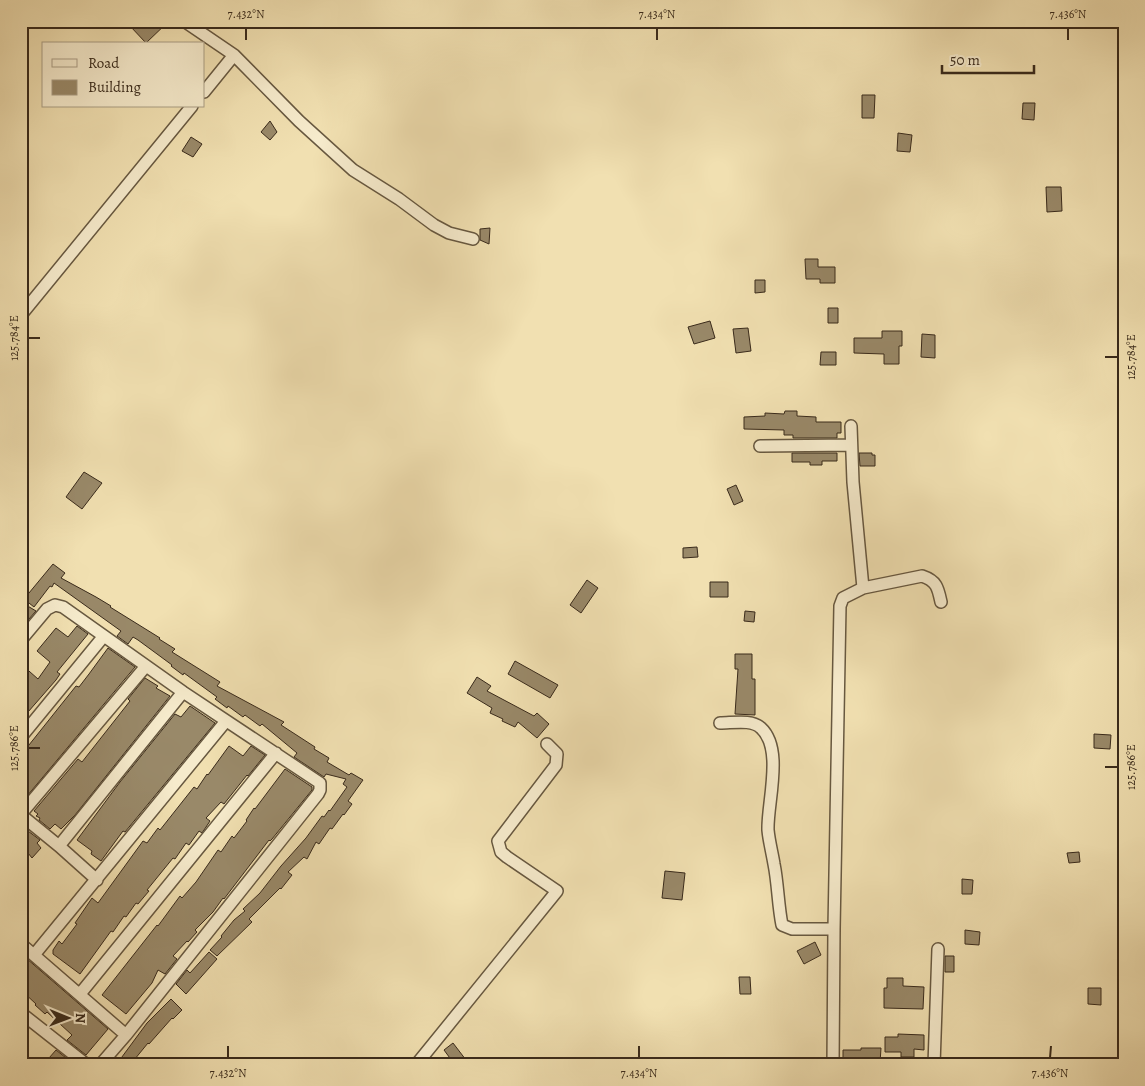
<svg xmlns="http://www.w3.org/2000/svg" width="1145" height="1086" font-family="Alegreya,serif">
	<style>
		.building { fill: #998969; stroke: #392a1b }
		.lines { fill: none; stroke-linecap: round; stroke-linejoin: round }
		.street-casing { stroke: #675840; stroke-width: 14 }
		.street { stroke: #f6ebcc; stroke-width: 11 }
		.ticks { fill: none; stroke: #392a1b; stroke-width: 2 }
		.neatline { fill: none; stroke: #392a1b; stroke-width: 2 }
		.ticks-label { font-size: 12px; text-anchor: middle; fill: #392a1b }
	</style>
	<rect width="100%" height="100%" fill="#f1e0b1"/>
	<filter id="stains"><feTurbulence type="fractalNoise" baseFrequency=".004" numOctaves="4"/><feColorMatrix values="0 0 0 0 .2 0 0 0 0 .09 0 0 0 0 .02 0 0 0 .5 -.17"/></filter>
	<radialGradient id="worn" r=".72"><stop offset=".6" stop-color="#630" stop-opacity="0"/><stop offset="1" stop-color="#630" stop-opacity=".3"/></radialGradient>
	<!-- building -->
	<path class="building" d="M136 21H169L146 43 130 26Z
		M862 95H875L874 118H862Z
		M1023 103H1035L1034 120 1022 119Z
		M270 121 277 132 270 140 261 132Z
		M898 133 912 135 910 152 897 151Z
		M191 137 202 144 193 157 182 151Z
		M1046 187H1061L1062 211 1047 212Z
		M490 228 489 244 480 240V229Z
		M805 259H818V267H835V283H820V279H806Z
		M755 280H765V292L755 293Z
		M828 308H838V323H828Z
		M710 321 715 338 694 344 688 327Z
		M748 328 751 351 736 353 733 329Z
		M882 331H902V346H899V364H884V354L854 353V338H882Z
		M922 334 935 335V358L921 357Z
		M821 352H836V365H820Z
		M785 411H797V416L816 417V422H841V433H837V438H793V435H784V430L744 429V417L765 416V413L784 414Z
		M792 453H837V461H822V465H810V462H792Z
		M859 453H872V455H875V466H860Z
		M84 472 102 483 82 509 66 497Z
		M736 485 743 501 734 505 727 489Z
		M697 547 698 557 683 558V548Z
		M53 564 65 573 61 578 96 597 111 606 110 607 160 638 159 639 175 649 172 652 220 682 217 686 284 722 281 725 315 747 314 749 329 758 327 762 349 775 351 773 363 780 348 801 352 804 344 815 343 814 332 829 330 828 319 844 316 842 307 859 304 857 288 872 292 875 281 889 280 888 249 919 252 922 217 956 210 950 222 937 221 936 234 920 245 911 243 909 260 893 281 866 306 838 322 816 324 817 329 810 330 811 347 787 343 784 346 779 326 774 324 777 294 757 297 753 262 724 260 726 245 715 243 717 228 706 227 708 215 699 217 697 184 673 183 675 171 666 172 665 138 640 133 637 128 644 117 636 121 631 54 583 52 587 50 586 34 607 24 599Z
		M587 580 598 588 581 613 570 605Z
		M710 582H728V597H710Z
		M26 605 36 611 21 628V611Z
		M745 611 755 612 754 622 744 621Z
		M77 626 88 634 57 672 60 674 56 680 21 720V697L26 691 21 687V664L38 679 50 662 37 651 56 628 68 637Z
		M108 648 135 667 22 802 21 755 76 686 79 687 89 674Z
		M735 654H752V679H755V715L735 714 738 669H735Z
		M515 661 558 685 550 698 508 674Z
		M477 677 491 686 487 691 534 716 537 713 549 724 537 738 518 722 515 727 502 721 503 719 490 713 492 708 467 693Z
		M145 678 158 686 156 688 170 696 75 815 61 829 55 824 50 829 39 820 40 818 36 816 38 814 34 811 78 759 82 762 130 701 128 699Z
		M190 706 215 723 125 832 123 831 101 861 91 854 92 851 77 840 120 782 175 714 181 717Z
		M1094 734 1111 735 1110 749 1094 748Z
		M229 746 243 756 251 746 265 755 248 776 247 775 224 804 221 802 206 818 210 821 202 833 199 831 189 845 186 843 175 859 173 858 147 890 149 891 138 904 136 903 126 917 124 916 113 932 111 931 80 974 53 954V950L59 941 62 944 77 924 75 923 92 898 98 903 143 841 147 843 158 828 160 830 194 787 197 789 207 774 208 775Z
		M285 769 312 787V790L272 839 270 841 269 840 224 899 223 898 213 912 195 930 197 932 188 942 187 941 173 956 177 959 165 974 158 970 152 983 126 1014 102 995 157 925 158 926 180 896 182 898 196 882 218 850 221 852 232 836 234 838 247 821 246 820 254 808 255 809Z
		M28 831 40 840 37 843 41 848 32 858 28 853 21 860V838Z
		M1079 852 1080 862 1069 863 1067 853Z
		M665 871 685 873 682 900 662 898Z
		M962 879 973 880 972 894H962Z
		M965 930 980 932 979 945 965 944Z
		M815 942 821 955 804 964 797 951Z
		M209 952 217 959 186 994 176 984 187 970 190 973Z
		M945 956H954V972H945Z
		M26 958 108 1029 86 1055 67 1040 72 1035 47 1012 45 1014 35 1005 36 1004 21 990V962Z
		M739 977H750L751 994H740Z
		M887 978H903V986L924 987 923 1009 884 1008V988H887Z
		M1088 988H1101V1005L1088 1004Z
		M171 999 182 1010 173 1019 172 1018 149 1044 148 1043 130 1065H116L147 1023Z
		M898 1034 924 1035V1050L914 1049V1057H901V1052H885V1037H898Z
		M453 1043 466 1060 460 1065H455L444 1050Z
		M861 1048H881L880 1063 856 1062V1065H843V1050H861Z
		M56 1050 75 1065H57L49 1058Z"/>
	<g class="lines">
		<defs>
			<path id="street" d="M184 21 234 55 299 121 353 170 399 199 434 225 449 233 473 239
				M204 92 234 55
				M21 315 192 106
				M851 426 853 482 863 588
				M760 446 851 445
				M21 640 47 609 55 605 63 607 183 692 320 783V790L318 794 126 1035 100 1065
				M720 723C733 723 752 719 761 728 784 749 767 803 768 830 769 841 772 852 774 864 778 884 778 905 782 925L792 929H834
				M21 737 103 637
				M21 814 146 666
				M21 815 59 846 97 880
				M59 846 183 692
				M21 944 126 1035
				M34 955 226 721
				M80 994 276 753
				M21 1013 87 1065
				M416 1065 557 891 507 857 501 852 498 841 556 765 557 754 547 744
				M833 1065 834 929 840 606 843 598 863 588 922 576C937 581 938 588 941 602
				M934 1065 938 949"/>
		</defs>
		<!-- street casing -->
		<use href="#street" class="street-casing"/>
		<!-- street -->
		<use href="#street" class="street"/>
	</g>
	<!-- ticks -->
	<path class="ticks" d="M246 40V28M657 40V28M1068 40V28M28 338H40M1105 357H1118M28 748H40M1105 767H1118M228 1058V1046M639 1058V1046M1050 1058 1051 1046"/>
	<!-- margin -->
	<rect width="1145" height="1086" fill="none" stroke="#f1e0b1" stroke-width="55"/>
	<!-- legend -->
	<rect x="42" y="42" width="162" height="65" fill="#f6ebcc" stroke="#aa9e85"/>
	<rect x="52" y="59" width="25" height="8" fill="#f6ebcc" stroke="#aa9e85"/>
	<text x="88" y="68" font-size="15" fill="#392a1b">Road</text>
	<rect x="52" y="80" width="25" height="15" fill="#998969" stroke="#aa9e85"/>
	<text x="88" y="92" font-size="15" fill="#392a1b">Building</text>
	<!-- north arrow -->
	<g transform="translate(68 1018) rotate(91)" stroke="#f6ebcc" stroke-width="4" paint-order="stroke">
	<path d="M0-4L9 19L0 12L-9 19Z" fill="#392a1b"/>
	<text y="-8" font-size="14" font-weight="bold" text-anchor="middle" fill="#392a1b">N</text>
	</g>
	<!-- scale -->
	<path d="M942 65v8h92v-8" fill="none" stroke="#392a1b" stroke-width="2.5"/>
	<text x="950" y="65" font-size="15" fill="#392a1b" stroke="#f6ebcc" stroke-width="4" paint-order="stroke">50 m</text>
	<rect x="28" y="28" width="1090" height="1030" class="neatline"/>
	<g class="ticks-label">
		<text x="246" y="18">7.432°N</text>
		<text x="657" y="18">7.434°N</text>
		<text x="1068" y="18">7.436°N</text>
		<text transform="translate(14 338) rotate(-90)" y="4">125.784°E</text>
		<text transform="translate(1131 357) rotate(-90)" y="4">125.784°E</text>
		<text transform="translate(14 748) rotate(-90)" y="4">125.786°E</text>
		<text transform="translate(1131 767) rotate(-90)" y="4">125.786°E</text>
		<text x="228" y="1077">7.432°N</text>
		<text x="639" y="1077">7.434°N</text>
		<text x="1050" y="1077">7.436°N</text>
	</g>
	<rect width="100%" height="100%" filter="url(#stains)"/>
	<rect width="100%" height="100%" fill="url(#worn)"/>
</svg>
